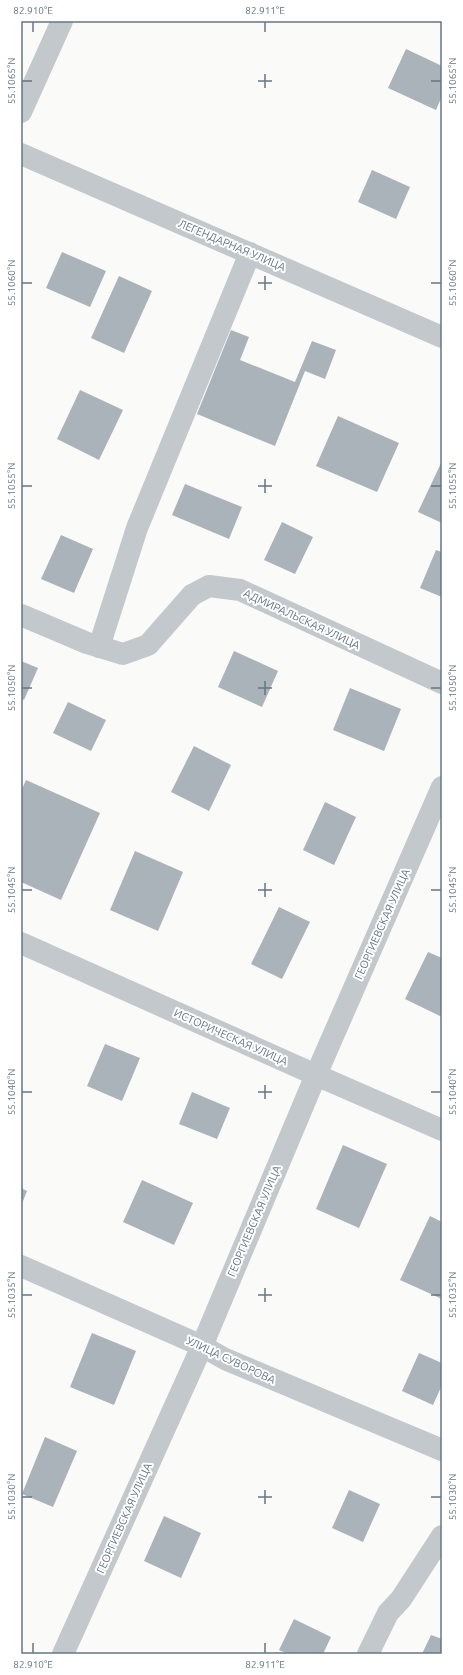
<svg xmlns="http://www.w3.org/2000/svg" width="463" height="1675" font-family="Ubuntu,sans-serif">
	<style>
		.building { fill: #aab3b9 }
		.lines { fill: none; stroke-linecap: round; stroke-linejoin: round }
		.minor { stroke: #c3c8cc; stroke-width: 22 }
		.ticks { fill: none; stroke: #657683; stroke-width: 1.5 }
		.labels { text-anchor: middle; stroke-width: 4; stroke-linejoin: round; paint-order: stroke }
		.street-label { font-size: 11px; fill: #657683; stroke: #fff }
		.neatline { fill: none; stroke: #657683; stroke-width: 1.5 }
		.ticks-label { font-size: 10px; text-anchor: middle; fill: #657683 }
	</style>
	<rect width="100%" height="100%" fill="#fafaf8"/>
	<!-- building -->
	<path class="building" d="M406 49 442 66V96L436 110 388 88Z
		M372 170 410 187 396 219 358 202Z
		M62 252 106 271 90 307 46 288Z
		M119 276 152 291 124 353 91 338Z
		M231 330 249 337 240 360 295 382 312 341 336 350 325 379 305 371 275 446 197 414Z
		M80 390 123 410 99 460 57 439Z
		M338 416 399 443 377 492 316 466Z
		M442 461V523L418 512Z
		M185 484 242 507 229 539 172 515Z
		M282 522 313 537 295 574 264 560Z
		M61 535 93 549 74 593 41 579Z
		M436 550 442 552V597L420 588Z
		M234 651 278 671 262 707 218 687Z
		M21 661 38 668 24 700 21 698Z
		M350 688 401 709 384 751 333 730Z
		M68 702 106 720 91 751 53 733Z
		M194 746 231 765 209 811 171 792Z
		M26 780 100 813 61 900 21 882V791Z
		M325 802 356 817 334 865 303 850Z
		M135 851 183 872 158 931 110 910Z
		M279 907 310 922 282 979 251 964Z
		M428 952 442 958V1017L405 999Z
		M105 1044 140 1058 122 1101 87 1086Z
		M192 1092 230 1108 217 1139 179 1124Z
		M343 1145 387 1164 359 1228 316 1209Z
		M142 1180 193 1203 174 1245 123 1222Z
		M21 1188 27 1191 21 1206Z
		M430 1216 442 1222V1299L400 1280Z
		M92 1333 136 1351 114 1405 70 1387Z
		M419 1353 442 1363V1385L433 1405 402 1391Z
		M45 1437 77 1451 53 1507 22 1494Z
		M349 1490 380 1504 363 1542 332 1528Z
		M164 1516 201 1533 181 1578 144 1561Z
		M294 1619 331 1637 323 1654H288L279 1650Z
		M431 1635 442 1639V1654H422Z"/>
	<g class="lines">
		<!-- minor -->
		<path class="minor" d="M21 112 62 21
			M21 154 442 337
			M21 615 87 643 123 654 148 645 192 595 209 586 240 590 442 683
			M99 647 137 528 250 253
			M21 943 316 1075 442 1130
			M21 1266 202 1346 225 1359 442 1450
			M63 1654 202 1346 316 1075 442 787
			M368 1654 388 1613 401 1599 442 1536"/>
	</g>
	<!-- ticks -->
	<path class="ticks" d="M33 22V32M265 22V32M265 74V88M22 81H32M258 81H272M431 81H441M265 276V290M22 283H32M258 283H272M431 283H441M265 479V493M22 486H32M258 486H272M431 486H441M265 681V695M22 688H32M258 688H272M431 688H441M265 883V897M22 890H32M258 890H272M431 890H441M265 1085V1099M22 1092H32M258 1092H272M431 1092H441M265 1288V1302M22 1295H32M258 1295H272M431 1295H441M265 1490V1504M22 1497H32M258 1497H272M431 1497H441M33 1643V1653M265 1643V1653"/>
	<g class="labels">
		<!-- street labels -->
		<g class="street-label">
			<text transform="translate(232 245) rotate(23)" y="4">ЛЕГЕНДАРНАЯ УЛИЦА</text>
			<text transform="translate(302 619) rotate(25)" y="4">АДМИРАЛЬСКАЯ УЛИЦА</text>
			<text transform="translate(382 924) rotate(-66)" y="4">ГЕОРГИЕВСКАЯ УЛИЦА</text>
			<text transform="translate(231 1037) rotate(24)" y="4">ИСТОРИЧЕСКАЯ УЛИЦА</text>
			<text transform="translate(254 1221) rotate(-67)" y="4">ГЕОРГИЕВСКАЯ УЛИЦА</text>
			<text transform="translate(231 1360) rotate(25)" y="4">УЛИЦА СУВОРОВА</text>
			<text transform="translate(124 1518) rotate(-66)" y="4">ГЕОРГИЕВСКАЯ УЛИЦА</text>
		</g>
	</g>
	<!-- border -->
	<rect width="463" height="1675" fill="none" stroke="#ffffff" stroke-width="44"/>
	<rect x="22" y="22" width="419" height="1631" class="neatline"/>
	<g class="ticks-label">
		<text x="33" y="14">82.910°E</text>
		<text x="265" y="14">82.911°E</text>
		<text transform="translate(11 81) rotate(-90)" y="4">55.1065°N</text>
		<text transform="translate(452 81) rotate(-90)" y="4">55.1065°N</text>
		<text transform="translate(11 283) rotate(-90)" y="4">55.1060°N</text>
		<text transform="translate(452 283) rotate(-90)" y="4">55.1060°N</text>
		<text transform="translate(11 486) rotate(-90)" y="4">55.1055°N</text>
		<text transform="translate(452 486) rotate(-90)" y="4">55.1055°N</text>
		<text transform="translate(11 688) rotate(-90)" y="4">55.1050°N</text>
		<text transform="translate(452 688) rotate(-90)" y="4">55.1050°N</text>
		<text transform="translate(11 890) rotate(-90)" y="4">55.1045°N</text>
		<text transform="translate(452 890) rotate(-90)" y="4">55.1045°N</text>
		<text transform="translate(11 1092) rotate(-90)" y="4">55.1040°N</text>
		<text transform="translate(452 1092) rotate(-90)" y="4">55.1040°N</text>
		<text transform="translate(11 1295) rotate(-90)" y="4">55.1035°N</text>
		<text transform="translate(452 1295) rotate(-90)" y="4">55.1035°N</text>
		<text transform="translate(11 1497) rotate(-90)" y="4">55.1030°N</text>
		<text transform="translate(452 1497) rotate(-90)" y="4">55.1030°N</text>
		<text x="33" y="1668">82.910°E</text>
		<text x="265" y="1668">82.911°E</text>
	</g>
</svg>
